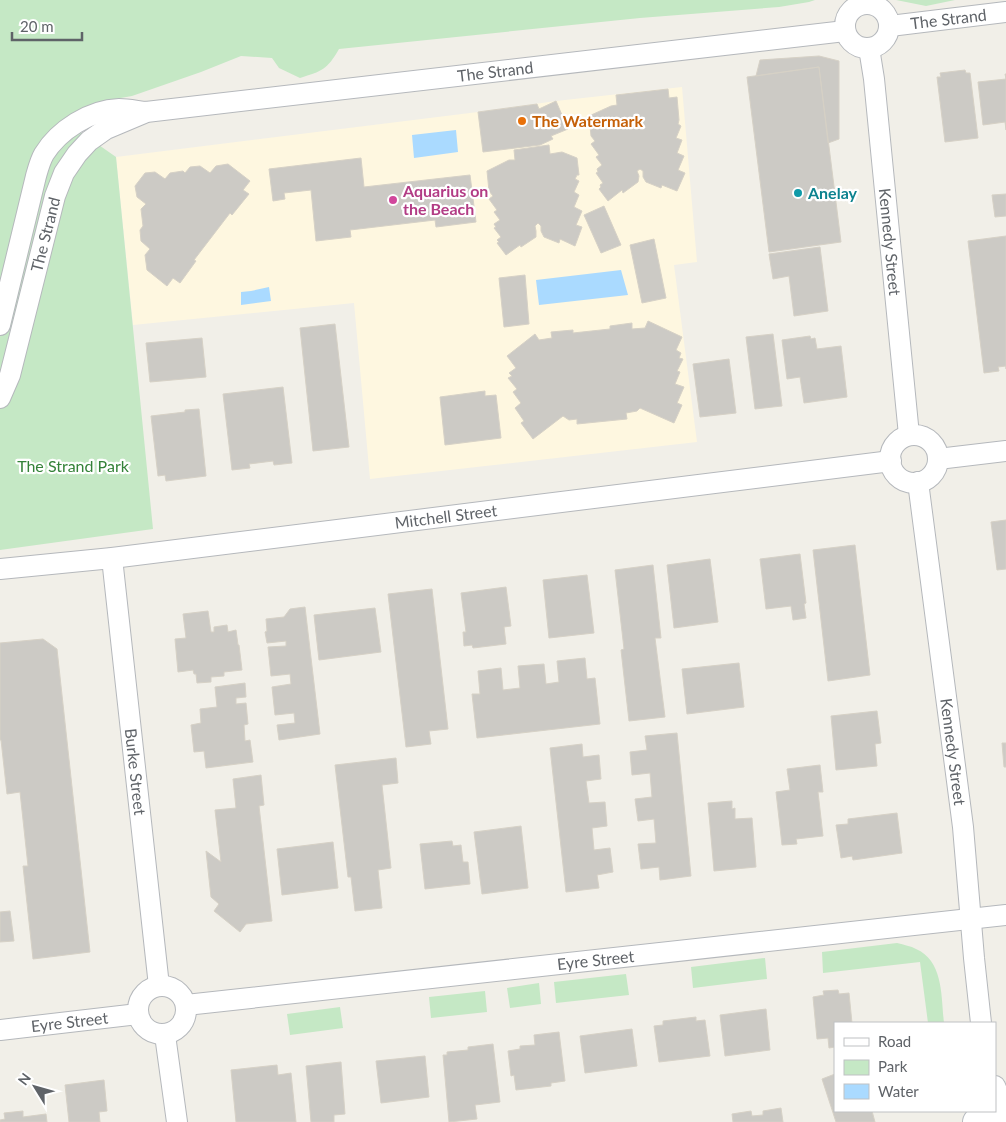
<svg xmlns="http://www.w3.org/2000/svg" width="1006" height="1122" font-family="Lato,sans-serif">
	<style>
		.commercial { fill: #fef7e0 }
		.green { fill: #c5e8c5 }
		.water { fill: #aadaff }
		.building { fill: #cccac5; stroke: #d6d1c6 }
		.lines { fill: none; stroke-linecap: round; stroke-linejoin: round }
		.minor-casing { stroke: #b5b8bc; stroke-width: 22 }
		.secondary-casing { stroke: #b6babf; stroke-width: 30 }
		.minor { stroke: #fff; stroke-width: 20 }
		.secondary { stroke: #fff; stroke-width: 28 }
		.food-dot { fill: #e8710a; stroke: #fff; stroke-width: 2 }
		.culture-dot { fill: #0f9aa8; stroke: #fff; stroke-width: 2 }
		.hotel-dot { fill: #d1479c; stroke: #fff; stroke-width: 2 }
		.labels { text-anchor: middle; stroke-width: 4.5; stroke-linejoin: round; paint-order: stroke }
		.street-label { font-size: 16px; fill: #5f6368; stroke: #fff }
		.food-label { font-size: 16px; font-weight: bold; fill: #c56008; stroke: #fff; text-anchor: start }
		.hotel-label { font-size: 16px; font-weight: bold; fill: #b23c85; stroke: #fff; text-anchor: start }
		.culture-label { font-size: 16px; font-weight: bold; fill: #0d838f; stroke: #fff; text-anchor: start }
		.park-label { font-size: 16px; fill: #348238; stroke: #fff }
	</style>
	<rect width="100%" height="100%" fill="#f1efe8"/>
	<!-- commercial -->
	<path class="commercial" d="M682 87 697 262 674 265 697 442 370 479 354 303 133 325 116 157 478 112 556 101Z"/>
	<!-- green -->
	<path class="green" d="M0 0H815L809 2 779 7 640 18 339 49C327 70 322 71 300 78L279 68 272 58 241 56 201 72 132 96 98 102 66 122 116 157 153 529 0 550Z
		M896 0H955L926 6Z
		M897 943C904 945 911 946 916 949 944 961 941 998 944 1023H928L920 962 823 973 822 952Z
		M765 958 767 979 693 988 691 967Z
		M626 974 629 995 556 1003 554 982Z
		M539 983 541 1004 510 1008 507 988Z
		M485 991 487 1012 431 1018 429 997Z
		M340 1007 343 1028 290 1035 287 1014Z"/>
	<!-- water -->
	<path class="water" d="M456 130 458 152 414 158 412 135Z
		M621 270 628 295 539 305 536 280Z
		M269 287 271 301 241 305V292L251 291Z"/>
	<!-- building -->
	<path class="building" d="M819 56 839 61V139L828 143 819 67 756 76 760 60Z
		M819 67 841 242 769 252 747 77Z
		M965 70 966 73H970L978 138 945 142 937 77H941L940 73Z
		M1005 74H1006V130L1005 122 983 125 978 82 1006 79Z
		M668 89 669 98 677 97 679 120 678 124 681 126 676 138 682 140 677 153 684 156 678 170 685 173 677 191 662 185 661 188 646 182 643 177V171L640 169 637 171 639 176 638 182 623 193 622 190 608 201 599 189 601 187 600 185 603 183 596 173 598 172 597 169 602 165 596 157 599 155 591 144 595 141 591 136 589 116 611 106 617 105 616 95Z
		M556 101 568 129 551 136 553 139 540 145 483 152 478 112 537 104 539 109Z
		M549 145 550 154 562 152 577 158 579 175H577L575 179 579 181 574 192 579 195 574 207 582 211 576 225 582 227 575 246 560 239 559 243 544 237 541 231V226L538 223 535 226 536 231V237L521 247 520 245 506 255 497 243 499 242 497 240 501 237 494 228 496 227 494 224 500 220 494 212 497 210 489 199 493 196 489 191 487 171 509 160H515L514 150Z
		M361 158 364 187 470 175 476 222 436 227 435 220 350 230 351 237 316 241 311 190 284 193 285 199 273 201 269 169Z
		M228 164 250 181 243 190 249 194 232 215 230 213 194 260 196 261 180 283 173 278 167 286 147 270 145 255 150 249 141 241 140 230 143 226 141 209 146 204 137 197 135 186 145 173 155 172 165 179 170 173 183 171 185 173 190 167 200 166 210 173 216 166Z
		M1006 194V216L995 217 992 195Z
		M604 206 621 245 601 253 584 215Z
		M1006 236V369V366L998 367 999 371 984 373 968 241Z
		M654 239 666 298 642 303 630 245Z
		M820 247 828 311 794 316 789 276 773 279 769 254Z
		M525 275 529 324 504 327 499 278Z
		M648 321 682 337 676 350 681 353 679 358 683 359 677 371 680 372 675 384 684 387 677 403 682 405 674 423 640 408 637 411 626 413 627 419 577 424V419L569 420 563 416 533 439 521 423 524 421 515 408 521 403 513 392 517 389 508 378 512 376 509 373 516 368 507 356 535 334 539 340 552 338 551 332 573 330V333L610 329V326L632 323V329L645 328Z
		M335 324 349 447 313 451 300 328Z
		M773 334 782 406 755 409 746 337Z
		M810 336 811 339 815 338 817 349 841 346 847 397 804 403 800 377 787 379 782 340Z
		M202 338 206 377 150 382 146 343Z
		M729 359 736 413 700 417 693 364Z
		M283 387 292 463 274 465 273 461 249 464 250 468 232 470 223 394Z
		M485 391V396L496 395 501 438 445 445 440 397Z
		M199 409 206 476 166 481 165 475 158 476 151 416 185 412V410Z
		M1006 520V569L997 570 991 522Z
		M855 545 870 675 828 681 813 550Z
		M800 554 806 603 804 604 806 618 793 620 791 606 766 609 760 559Z
		M710 559 718 622 674 628 667 565Z
		M653 565 661 638H655L665 717 629 721 621 650 624 649 615 570Z
		M587 575 594 633 549 638 543 580Z
		M506 587 511 626 504 627 506 644 473 648 472 645 464 646 463 632H466L461 593Z
		M432 589 448 729 429 731 431 744 406 747 388 594Z
		M305 607 320 734 279 740 277 725 295 723 294 713 275 715 272 687 291 684 290 674 271 676 268 647 286 646V641L267 643 265 632 267 631 266 619 284 617 290 609Z
		M375 608 381 652 319 660 314 615Z
		M208 611 211 632H214V627L227 625 228 632 236 630 238 645H239L242 670 224 672V676L211 677V682L197 683 196 674H194L193 670 178 672 175 639 186 638 183 614Z
		M43 639 57 649 90 952 33 959 23 866H28L20 792 7 794 1 740H0V643Z
		M585 658 587 679 595 678 600 724 477 738 472 694H480L478 671 501 668 503 690 520 688 518 666 544 664 546 684 559 682 557 661Z
		M739 663 744 707 687 714 682 669Z
		M245 683 246 697 236 698V704L246 703 248 724 244 725 245 741 250 740 253 762 206 768 204 751 194 752 191 725 201 723 200 709 217 707 215 687Z
		M877 711 881 743 875 744 877 766 836 770 831 716Z
		M677 733 691 876 660 880 659 867 641 869 638 844 656 843 654 819 638 821 635 799 652 797 650 773 632 775 630 752 647 750 645 736Z
		M1002 743H1006V767H1004Z
		M582 744 583 757 599 755 601 779 586 781 589 803 605 802 607 826 592 828 594 850 610 848 613 872 597 875 599 888 566 892 550 748Z
		M396 758 398 783 382 785 391 868 378 870 382 908 355 911 351 877H348L335 765Z
		M820 765 823 792H818L823 836 796 839 797 844 782 845 776 792 790 790 787 769Z
		M261 775 264 805 259 806 272 921 246 924 240 932 214 911 219 904 211 897 206 851 221 862 215 810 236 808 233 779Z
		M732 801V809L735 808V819L752 818 756 867 714 871 708 803Z
		M897 813 902 853 853 860 852 856 841 858 836 825 848 824V819Z
		M521 826 528 888 482 894 474 832Z
		M452 841 453 846 461 845 463 862H468L470 884 425 889 420 844Z
		M333 842 338 888 282 895 277 849Z
		M10 911 14 941 0 942V912Z
		M838 990 839 994 849 993 852 1023H835V1047L829 1048 828 1038 817 1039 813 997 824 995 823 991Z
		M766 1009 770 1050 725 1056 720 1015Z
		M696 1017V1021L705 1020 710 1056 659 1062 654 1026 663 1025V1021Z
		M632 1029 637 1066 585 1073 580 1036Z
		M559 1032 565 1081 551 1083V1086L516 1090 514 1075 511 1076 508 1051 520 1049V1046L535 1045 534 1035Z
		M493 1044 500 1102 475 1105 477 1119 449 1122 443 1055H447V1052L468 1050V1047Z
		M425 1056 429 1097 381 1103 376 1061Z
		M341 1062 345 1114 334 1115V1122H311L306 1066Z
		M277 1065 278 1075 291 1073 296 1122H236L231 1070Z
		M835 1074V1111H872L875 1122H836L822 1079Z
		M104 1080 107 1111 99 1112 100 1122H69L65 1085Z
		M781 1108 783 1122H733L732 1114 751 1111 752 1116 763 1115V1111Z
		M23 1111V1117L46 1114 47 1122H0V1120L5 1119 4 1113Z"/>
	<g class="lines">
		<defs>
			<g id="minor">
				<circle cx="867" cy="26" r="22"/>
				<path id="s1" d="M890 26 1006 12"/>
				<path id="s2" d="M869 48 874 79 909 435"/>
				<path id="s3" d="M0 325 36 176C38 169 40 161 44 154 59 130 90 110 119 109 128 109 137 111 146 112L845 31"/>
				<path id="s4" d="M0 398 10 375 55 196 64 173 77 154 89 141 106 129 144 113"/>
				<circle cx="914" cy="459" r="24"/>
				<path d="M938 459 1006 451"/>
				<path id="s5" d="M918 482 963 827 974 958 981 1023"/>
				<path id="s6" d="M112 558 159 986"/>
				<path id="s7" d="M0 569 112 558 891 461"/>
				<circle cx="162" cy="1010" r="24"/>
				<path id="s8" d="M186 1005 1006 915"/>
				<path id="s9" d="M0 1030 138 1014"/>
				<path d="M165 1035 177 1122"/>
				<path d="M995 1086 1005 1109"/>
			</g>
			<path id="secondary" d="M977 1122 1006 1108"/>
		</defs>
		<!-- minor casing -->
		<use href="#minor" class="minor-casing"/>
		<!-- secondary casing -->
		<use href="#secondary" class="secondary-casing"/>
		<!-- minor -->
		<use href="#minor" class="minor"/>
		<!-- secondary -->
		<use href="#secondary" class="secondary"/>
	</g>
	<!-- markers -->
	<circle class="food-dot" cx="522" cy="121" r="5"/>
	<circle class="culture-dot" cx="798" cy="193" r="5"/>
	<circle class="hotel-dot" cx="393" cy="200" r="5"/>
	<g class="labels">
		<!-- street labels -->
		<g class="street-label">
			<text dy="6" stroke="none"><textPath href="#s1" startOffset="59">The Strand</textPath></text>
			<text dy="6" stroke="none"><textPath href="#s3" startOffset="646">The Strand</textPath></text>
			<text dy="6" stroke="none"><textPath href="#s4" startOffset="170">The Strand</textPath></text>
			<text dy="6" stroke="none"><textPath href="#s2" startOffset="195">Kennedy Street</textPath></text>
			<text dy="6" stroke="none"><textPath href="#s7" startOffset="449">Mitchell Street</textPath></text>
			<text dy="6" stroke="none"><textPath href="#s5" startOffset="272">Kennedy Street</textPath></text>
			<text dy="6" stroke="none"><textPath href="#s6" startOffset="215">Burke Street</textPath></text>
			<text dy="6" stroke="none"><textPath href="#s8" startOffset="412">Eyre Street</textPath></text>
			<text dy="6" stroke="none"><textPath href="#s9" startOffset="70">Eyre Street</textPath></text>
		</g>
		<!-- food labels -->
		<g class="food-label">
			<text x="532" y="127">The Watermark</text>
		</g>
		<!-- hotel labels -->
		<g class="hotel-label">
			<text x="403" y="197">Aquarius on<tspan x="403" dy="18">the Beach</tspan></text>
		</g>
		<!-- culture labels -->
		<g class="culture-label">
			<text x="808" y="199">Anelay</text>
		</g>
		<!-- park labels -->
		<g class="park-label">
			<text x="73" y="472">The Strand Park</text>
		</g>
	</g>
	<!-- legend -->
	<rect x="834" y="1022" width="162" height="90" fill="#ffffff" stroke="#bfc1c3"/>
	<rect x="844" y="1038" width="25" height="8" fill="#ffffff" stroke="#bfc1c3"/>
	<text x="878" y="1047" font-size="15" fill="#5f6368">Road</text>
	<rect x="844" y="1060" width="25" height="15" fill="#c5e8c5" stroke="#bfc1c3"/>
	<text x="878" y="1072" font-size="15" fill="#5f6368">Park</text>
	<rect x="844" y="1084" width="25" height="15" fill="#aadaff" stroke="#bfc1c3"/>
	<text x="878" y="1097" font-size="15" fill="#5f6368">Water</text>
	<!-- north arrow -->
	<g transform="translate(35 1087) rotate(307)" stroke="#ffffff" stroke-width="4" paint-order="stroke">
	<path d="M0-4L9 19L0 12L-9 19Z" fill="#5f6368"/>
	<text y="-8" font-size="14" font-weight="bold" text-anchor="middle" fill="#5f6368">N</text>
	</g>
	<!-- scale -->
	<path d="M12 32v8h70v-8" fill="none" stroke="#5f6368" stroke-width="2.5"/>
	<text x="20" y="32" font-size="15" fill="#5f6368" stroke="#ffffff" stroke-width="4" paint-order="stroke">20 m</text>
</svg>
